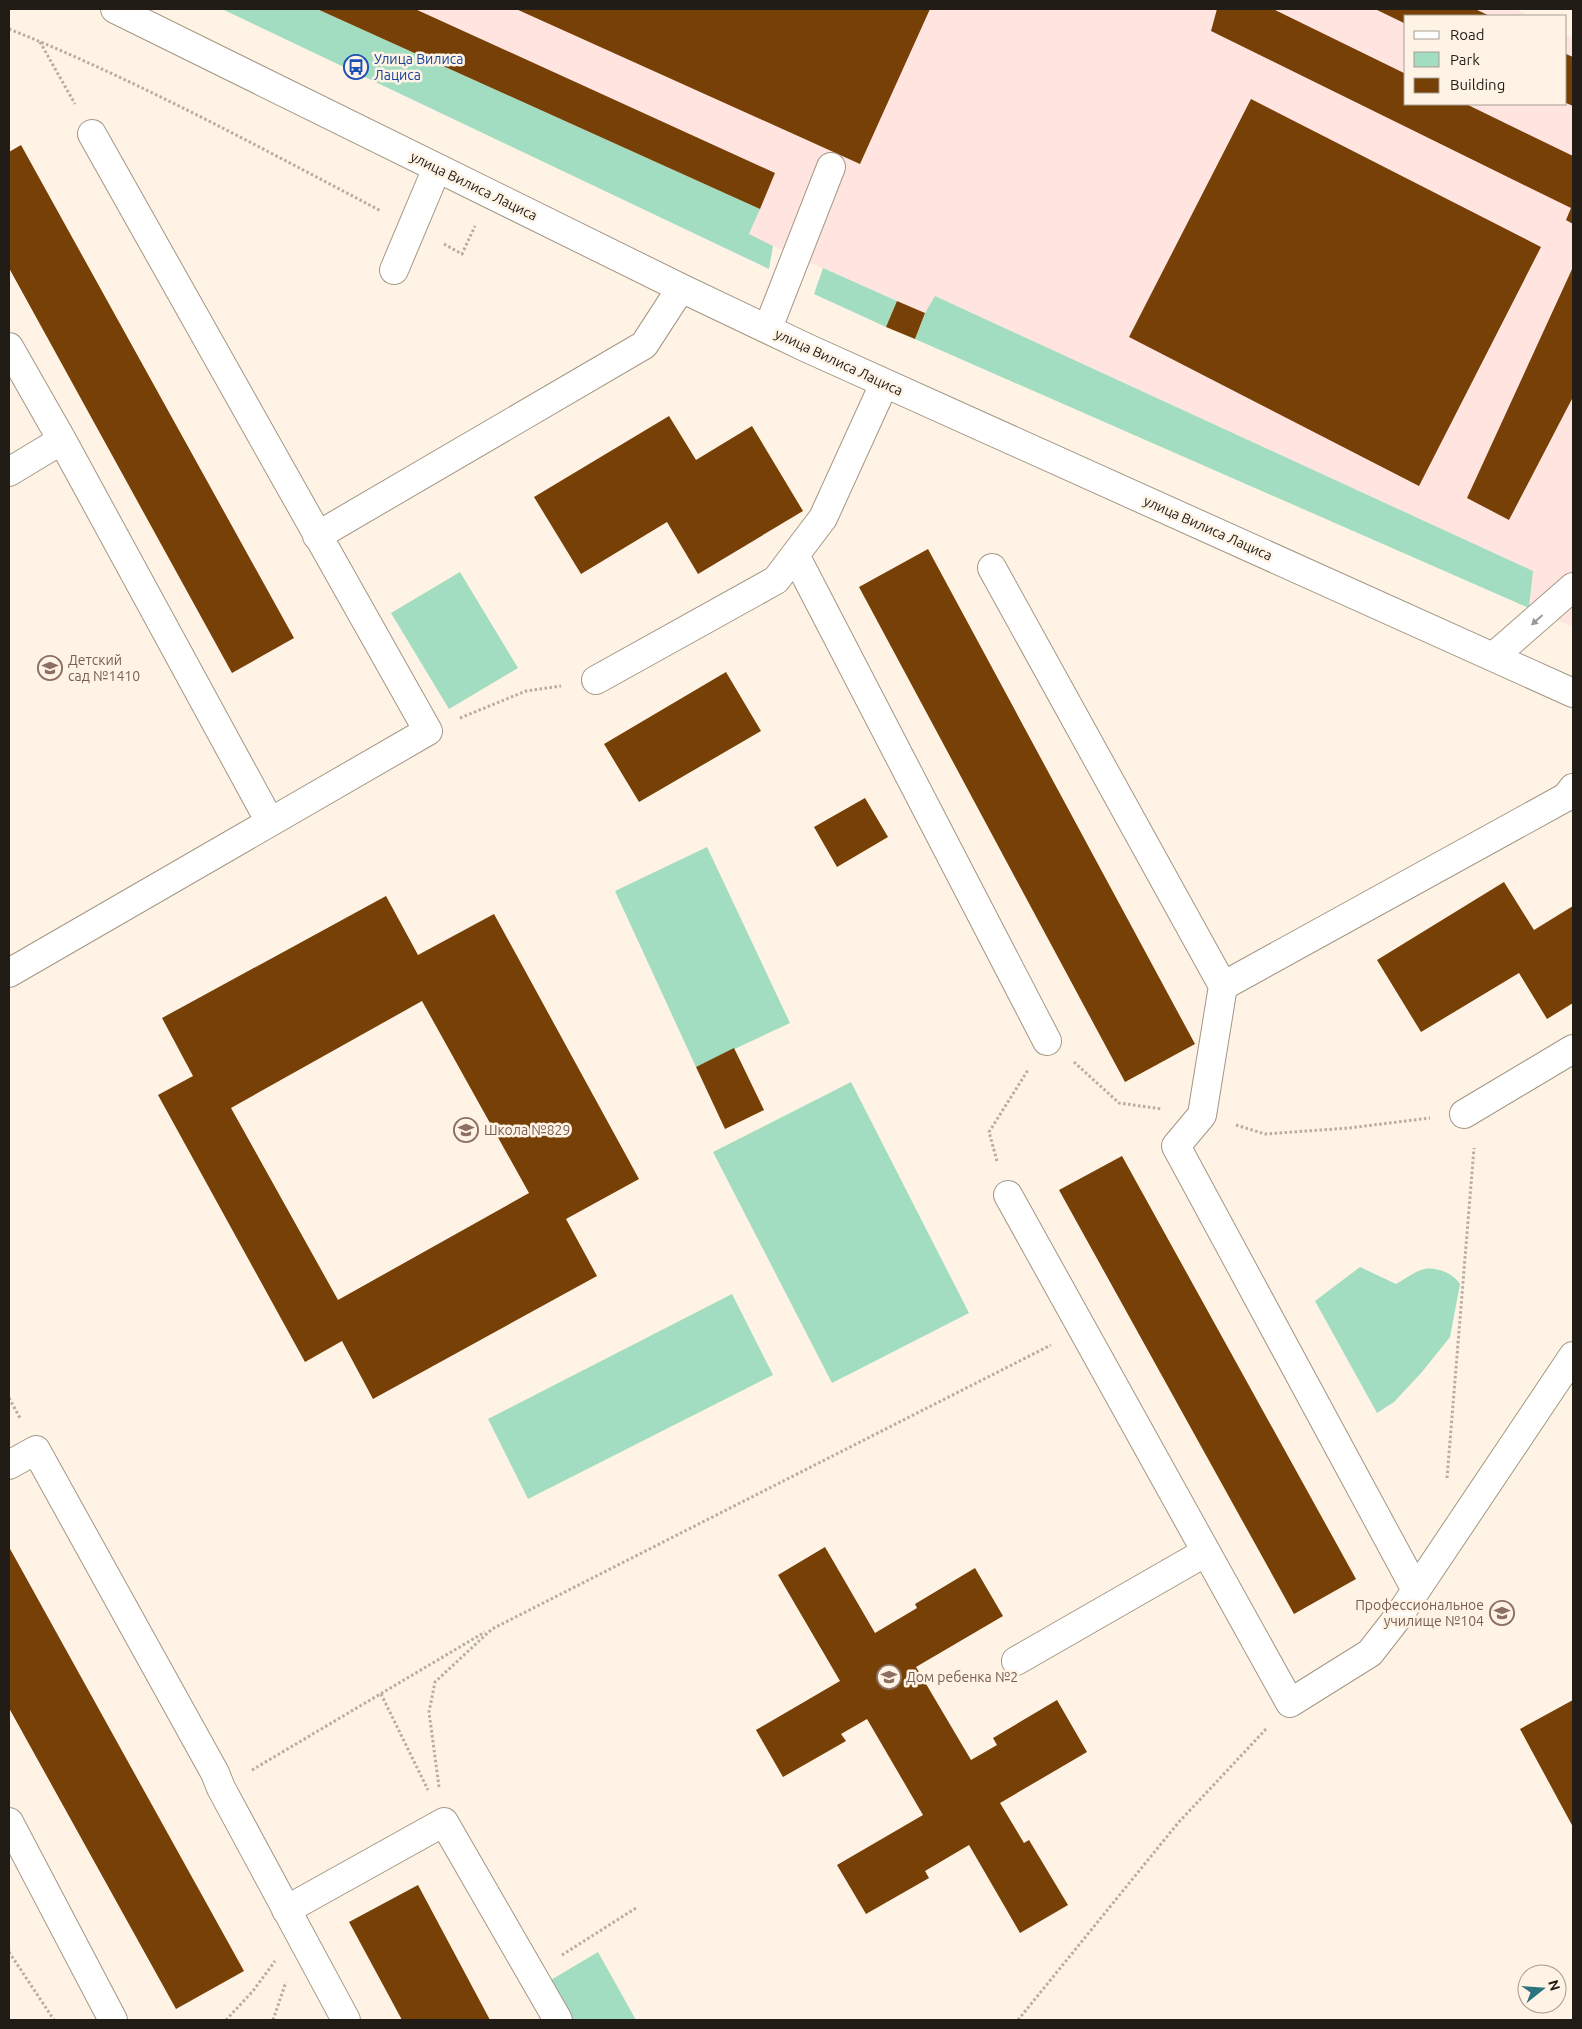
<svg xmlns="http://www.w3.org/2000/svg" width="1582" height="2029" font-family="Ubuntu,sans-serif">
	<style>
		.industrial { fill: #ffe4e0 }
		.green { fill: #a2ddc2 }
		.building { fill: #764007; fill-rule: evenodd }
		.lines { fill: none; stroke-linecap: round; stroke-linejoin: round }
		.minor-casing { stroke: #a39785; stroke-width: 30 }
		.path { stroke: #b7ada1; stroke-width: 3; stroke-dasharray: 2.5 2.5; stroke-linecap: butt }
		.minor { stroke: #fff; stroke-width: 28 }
		.oneway { fill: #9b9996 }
		.labels { text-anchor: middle; stroke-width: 5; stroke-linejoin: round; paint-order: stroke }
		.transit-label { font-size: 14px; fill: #164399; stroke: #fef3e4; text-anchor: start }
		.street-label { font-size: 14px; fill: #211c15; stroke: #fef3e4 }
		.education-label { font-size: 14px; fill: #785e54; stroke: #fef3e4; text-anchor: start }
	</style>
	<rect width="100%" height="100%" fill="#fef3e4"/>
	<!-- industrial -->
	<path class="industrial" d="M317 9H1515L1530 16H1406V104H1566V34L1573 38V627L1529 608 1533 571 935 296 925 313 795 256 749 235 760 209Z"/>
	<!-- green -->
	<path class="green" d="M222 9H317L760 209 749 234 773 246 769 269Z
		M823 268 897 301 886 327 814 294Z
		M935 296 1533 571 1529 608 915 339 925 313Z
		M460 572 518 668 449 709 391 613Z
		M707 847 790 1023 696 1067 615 891Z
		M851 1082 969 1313 832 1383 713 1152Z
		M1360 1267 1396 1284C1404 1280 1412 1273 1421 1270 1434 1265 1453 1273 1460 1284L1450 1337 1422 1372 1394 1402 1377 1413 1315 1301Z
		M732 1294 773 1375 528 1499 488 1419Z
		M598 1952 636 2020H558L539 1987Z"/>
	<!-- building -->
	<path class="building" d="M317 9H415L775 173 760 209Z
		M516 9H930L860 164Z
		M1217 9H1273L1406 74V104H1466L1573 156V224L1566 220 1571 208 1211 31Z
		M1375 9H1475L1490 16H1406V24Z
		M1566 54 1573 57V106L1566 103Z
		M1251 99 1541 247 1419 486 1129 337Z
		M21 145 294 638 232 673 9 268V152Z
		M1573 267V397L1509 520 1467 498Z
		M897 301 925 313 915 339 886 327Z
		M669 416 696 460 752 426 803 511 698 574 667 522 581 574 534 497Z
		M928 549 1195 1044 1125 1082 859 587Z
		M726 672 761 731 639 802 604 744Z
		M865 798 888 837 837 867 814 827Z
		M1504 882 1534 930 1573 906V1003L1547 1019 1519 973 1421 1032 1377 960Z
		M386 896 418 955 494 914 639 1179 566 1219 597 1276 373 1399 342 1341 305 1362 158 1095 193 1076 162 1018ZM422 1001 529 1193 338 1300 231 1108Z
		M734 1048 764 1110 725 1129 696 1067Z
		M1122 1156 1356 1579 1294 1614 1059 1190Z
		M9 1547 244 1971 176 2009 9 1708Z
		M825 1547 875 1633 917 1608 915 1604 975 1568 1003 1616 916 1667 971 1760 997 1745 993 1738 1057 1700 1087 1752 1000 1803 1024 1843 1029 1840 1068 1905 1020 1933 969 1845 925 1871 929 1878 866 1914 837 1865 923 1815 867 1719 841 1734 846 1741 783 1777 756 1730 840 1681 778 1575Z
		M1573 1700V1827L1520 1729Z
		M418 1885 490 2020H402L349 1922Z"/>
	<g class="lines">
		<defs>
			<path id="minor" d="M115 9 681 288 807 348 1573 693
				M394 270 437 168
				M768 328 831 167
				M9 347 62 440 270 822
				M9 472 62 440
				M317 536 644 345 681 288
				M795 555 1047 1041
				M992 568 1223 986 1566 797 1573 788
				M1494 656 1573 587
				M596 680 776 580 823 518 884 384
				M9 973 428 731 92 134
				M1223 986 1202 1115 1176 1146 1416 1590
				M1464 1114 1573 1049
				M1008 1195 1290 1703 1370 1653 1398 1617 1573 1356
				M9 1465 36 1450 215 1773 221 1788 346 2020
				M1016 1661 1206 1552
				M9 1822 113 2020
				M286 1910 444 1822 558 2020"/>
		</defs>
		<!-- minor casing -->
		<use href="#minor" class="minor-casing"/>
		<!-- path -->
		<path class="path" d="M9 29C137 80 259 147 381 211
			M40 42 75 104
			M444 244 462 254 475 226
			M460 718 526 691 561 686
			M1074 1062 1119 1103 1162 1109
			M1236 1125 1265 1134 1349 1128 1430 1118
			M997 1161 989 1132 1028 1070
			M9 1398 20 1418
			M1447 1478 1474 1148
			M381 1694 428 1790
			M252 1770 485 1632
			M439 1787 429 1712 435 1682 492 1629 1051 1345
			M9 1952 54 2020
			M562 1955 636 1908
			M226 2020 253 1991 275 1961
			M273 2020 286 1982
			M1018 2020 1178 1823 1267 1728"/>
		<!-- minor -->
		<use href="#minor" class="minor"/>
	</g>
	<!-- one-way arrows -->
	<defs><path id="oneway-solid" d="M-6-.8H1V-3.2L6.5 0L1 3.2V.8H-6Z" transform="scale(1.25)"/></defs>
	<use class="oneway" href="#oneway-solid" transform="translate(1537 620) rotate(138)"/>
	<!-- icons -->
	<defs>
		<symbol id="bus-ring" viewBox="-11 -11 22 22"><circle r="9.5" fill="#fef3e4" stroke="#1a4fb4" stroke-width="1.5"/><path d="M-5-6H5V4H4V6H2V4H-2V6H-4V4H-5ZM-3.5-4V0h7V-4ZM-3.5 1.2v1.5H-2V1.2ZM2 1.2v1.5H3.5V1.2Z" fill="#1a4fb4"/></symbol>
		<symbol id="school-ring" viewBox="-11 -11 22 22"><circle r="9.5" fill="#fef3e4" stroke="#8d6e63" stroke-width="1.5"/><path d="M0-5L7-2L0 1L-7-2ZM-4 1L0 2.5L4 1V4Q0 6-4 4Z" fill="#8d6e63"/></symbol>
		<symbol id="university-ring" viewBox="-11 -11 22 22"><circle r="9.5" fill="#fef3e4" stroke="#8d6e63" stroke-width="1.5"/><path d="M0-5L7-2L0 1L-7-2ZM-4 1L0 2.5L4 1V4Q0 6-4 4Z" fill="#8d6e63"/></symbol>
	</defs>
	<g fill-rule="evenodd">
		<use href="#bus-ring" x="342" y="53" width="28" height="28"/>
		<use href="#school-ring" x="36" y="654" width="28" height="28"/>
		<use href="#school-ring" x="452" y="1116" width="28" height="28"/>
		<use href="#university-ring" x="1488" y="1599" width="28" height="28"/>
		<use href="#school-ring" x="875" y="1663" width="28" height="28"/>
	</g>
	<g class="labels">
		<!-- transit labels -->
		<g class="transit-label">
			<text x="374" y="64">Улица Вилиса<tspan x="374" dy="16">Лациса</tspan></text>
		</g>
		<!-- street labels -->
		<g class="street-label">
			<text transform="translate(474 186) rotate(26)" y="5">улица Вилиса Лациса</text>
			<text transform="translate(839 362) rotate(25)" y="5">улица Вилиса Лациса</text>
			<text transform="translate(1208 528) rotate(24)" y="5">улица Вилиса Лациса</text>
		</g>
		<!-- education labels -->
		<g class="education-label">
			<text x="68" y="665">Детский<tspan x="68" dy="16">сад №1410</tspan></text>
			<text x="484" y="1135">Школа №829</text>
			<text x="1484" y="1610" text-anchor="end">Профессиональное<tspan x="1484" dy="16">училище №104</tspan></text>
			<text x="906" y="1682">Дом ребенка №2</text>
		</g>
	</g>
	<!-- border -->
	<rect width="1582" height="2029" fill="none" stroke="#211c15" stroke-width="20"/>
	<!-- legend -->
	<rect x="1404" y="15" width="162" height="90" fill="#fef3e4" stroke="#a69d91"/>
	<rect x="1414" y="31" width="25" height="8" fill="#ffffff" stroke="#a69d91"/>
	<text x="1450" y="40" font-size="15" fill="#211c15">Road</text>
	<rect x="1414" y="52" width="25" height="15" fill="#a2ddc2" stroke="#a69d91"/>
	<text x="1450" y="65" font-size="15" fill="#211c15">Park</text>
	<rect x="1414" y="78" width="25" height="15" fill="#764007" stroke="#a69d91"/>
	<text x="1450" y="90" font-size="15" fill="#211c15">Building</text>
	<!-- north arrow -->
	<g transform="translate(1542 1989) rotate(73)"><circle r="24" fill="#fef3e4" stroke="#a69d91"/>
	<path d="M0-4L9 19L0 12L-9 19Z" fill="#2d757e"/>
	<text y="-8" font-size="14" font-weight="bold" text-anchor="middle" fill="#211c15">N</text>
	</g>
</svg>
